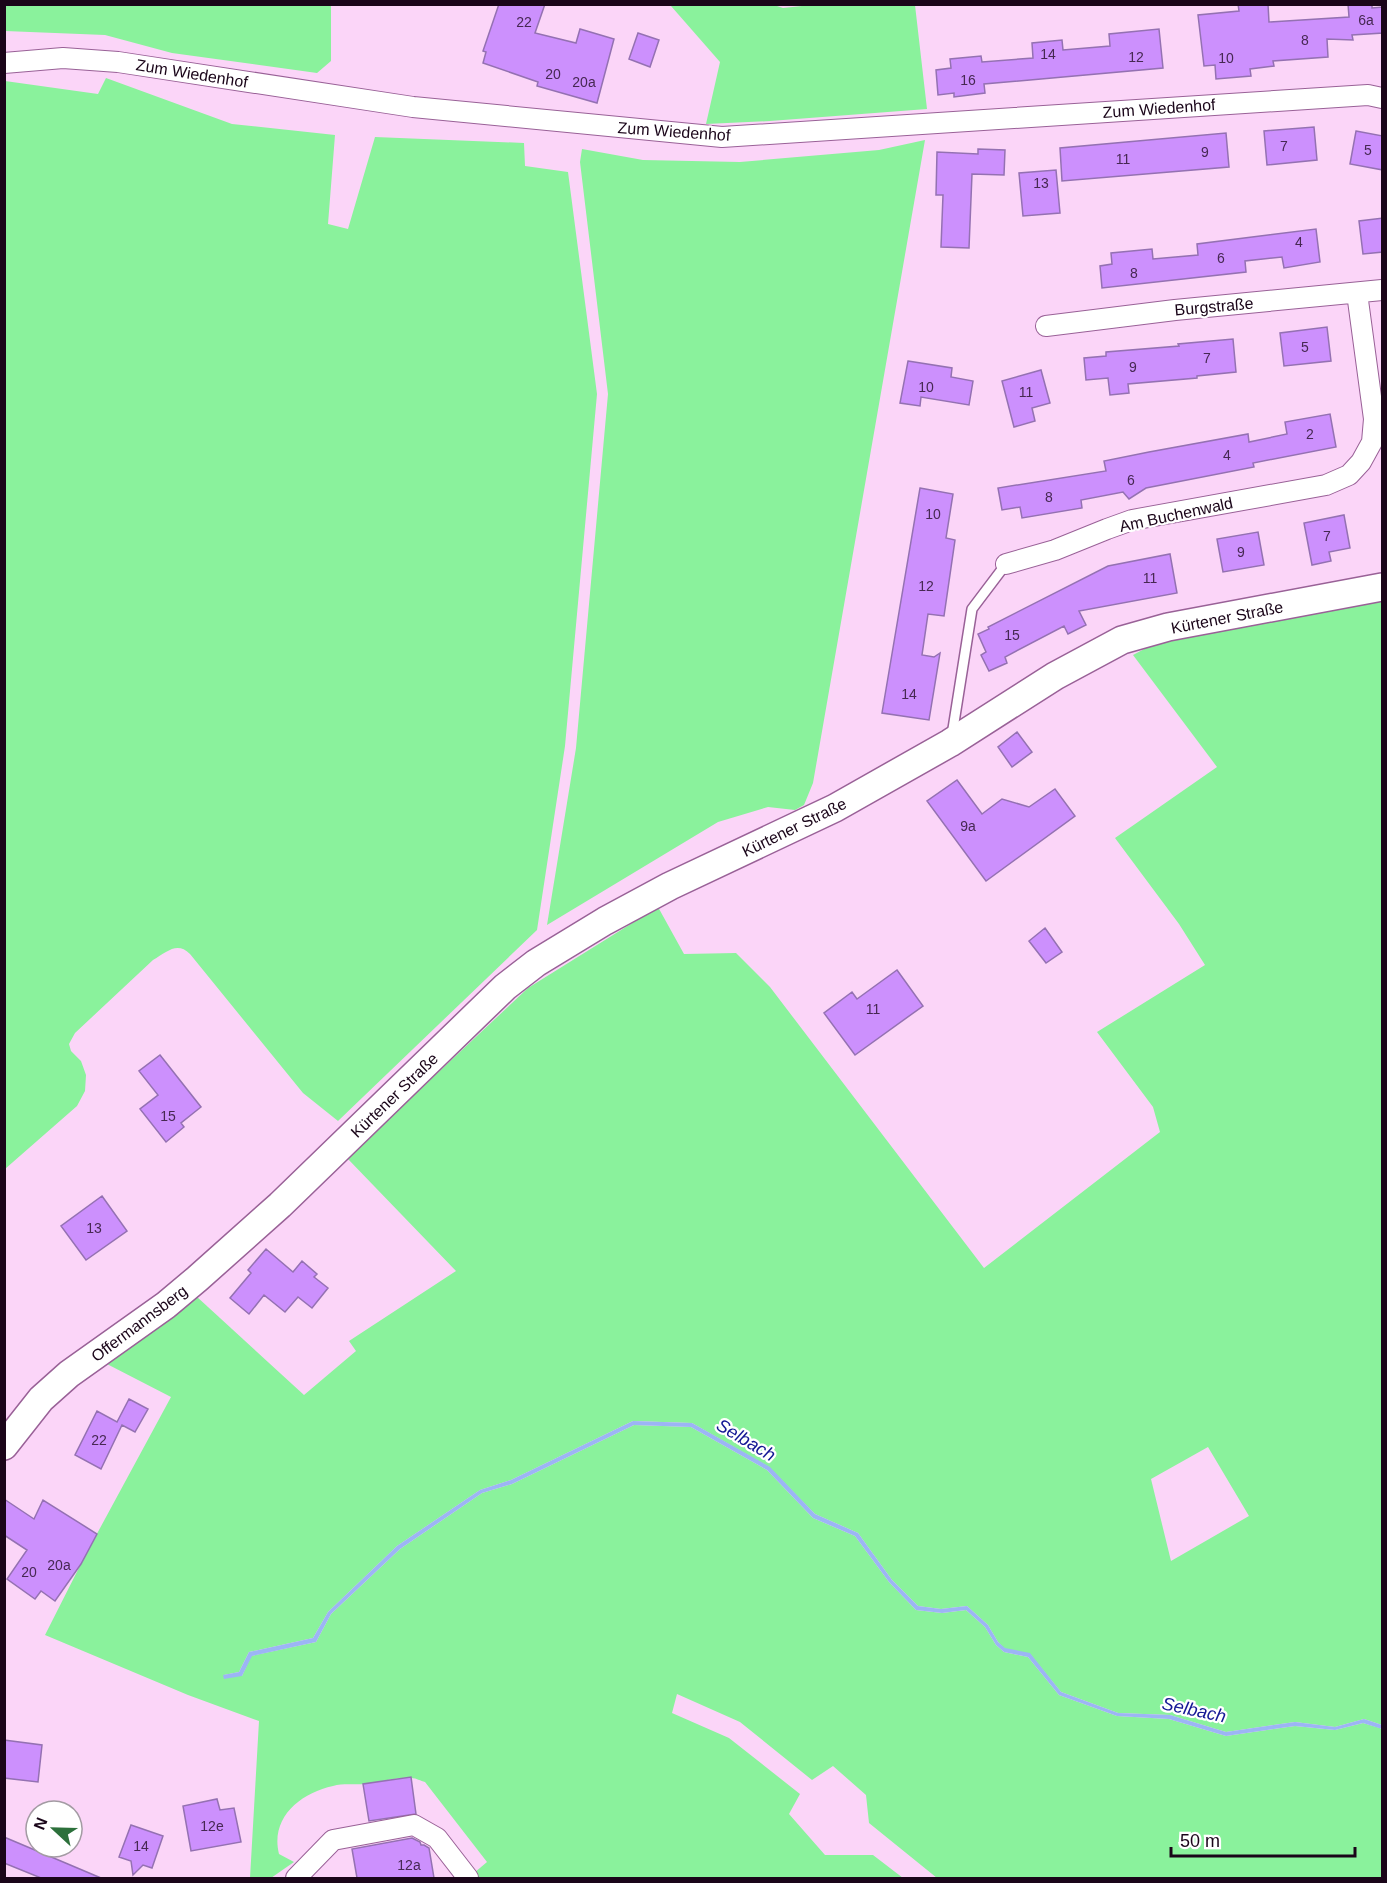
<svg xmlns="http://www.w3.org/2000/svg" width="1387" height="1883" font-family="Arial,sans-serif">
	<style>
		.green { fill: #8af29c; fill-rule: evenodd }
		.water { fill: #9cb5f5 }
		.building { fill: #cc90fd; stroke: #9471b2; stroke-width: 1.5 }
		.lines { fill: none; stroke-linecap: round; stroke-linejoin: round }
		.lane-casing { stroke: #996197; stroke-width: 12 }
		.street-casing { stroke: #996197; stroke-width: 22 }
		.secondary-casing { stroke: #996197; stroke-width: 30 }
		.lane { stroke: #fff; stroke-width: 9 }
		.street { stroke: #fff; stroke-width: 20 }
		.secondary { stroke: #fff; stroke-width: 27 }
		.labels { text-anchor: middle; stroke-width: 4.5; stroke-linejoin: round; paint-order: stroke }
		.number-label { font-size: 14px; fill: #462852 }
		.street-label { font-size: 16px; fill: #1a0519; stroke: #fff }
		.water-label { font-size: 18px; font-style: italic; fill: #131794; stroke: #fff }
	</style>
	<rect width="100%" height="100%" fill="#fbd5f8"/>
	<!-- green -->
	<path class="green" d="M5 4 331 5V61L317 73 172 53 105 35 5 31Z
		M672 4H771L783 8 821 4 915 5 927 109 770 121 706 124 720 62 671 6Z
		M106 78 232 124 335 135 328 224 348 229 375 137 524 143 525 166 568 172 597 394 565 746 537 930 338 1121 303 1093 190 954C177 941 167 952 153 960L75 1033 69 1044 71 1051 81 1061 86 1075 85 1091 77 1106 5 1169V81L98 94Z
		M925 140 813 783 804 805 795 810 768 807 718 822 547 925 576 748 608 394 580 162 582 149 643 160 740 162 879 150Z
		M1382 600V1725L1364 1719 1335 1727 1295 1722 1226 1732 1170 1715 1118 1713 1061 1692 1030 1654 1005 1649 998 1642 988 1625 967 1606 941 1609 918 1606 892 1580 858 1533 815 1514 769 1467 692 1423 633 1421 511 1480 480 1490 397 1546 328 1612 313 1638 249 1652 239 1672 224 1675 242 1676 251 1656 316 1642 331 1614 400 1549 482 1493 512 1484 634 1425 691 1427 767 1470 813 1518 855 1536 889 1582 916 1610 942 1613 966 1610 985 1627 996 1645 1004 1652 1028 1657 1059 1695 1117 1716 1169 1719 1226 1736 1295 1726 1335 1730 1363 1723 1380 1728 1382 1730V1878H937L869 1823 866 1795 833 1766 812 1780 740 1722 677 1694 672 1713 729 1738 800 1794 789 1814 825 1855H873L903 1878H478L474 1873 487 1862 425 1782C421 1781 416 1778 411 1778 398 1776 379 1783 365 1784 354 1785 343 1783 333 1786 300 1793 270 1818 279 1854L294 1862 271 1878H250L259 1721 188 1695 45 1635 86 1554 171 1397 105 1363 196 1296 304 1395 356 1351 349 1341 456 1271 347 1158 528 988 658 907 684 954 736 953 770 987 984 1268 1160 1132 1153 1107 1097 1032 1205 965 1179 924 1115 838 1217 767 1133 655 1163 639ZM1208 1447 1249 1516 1171 1561 1151 1479Z"/>
	<!-- water -->
	<path class="water" d="M633 1421 692 1423 770 1467 815 1514 858 1533 892 1580 918 1606 941 1609 967 1606 988 1625 998 1642 1005 1648 1030 1653 1061 1692 1118 1713 1170 1715 1226 1732 1295 1722 1335 1727 1364 1719 1382 1725V1729L1363 1723 1335 1730 1295 1726 1226 1736 1169 1719 1117 1716 1059 1695 1028 1657 1004 1652 996 1645 985 1627 966 1610 942 1613 916 1610 889 1582 855 1536 813 1518 767 1470 691 1427 634 1425 512 1484 482 1493 400 1549 331 1614 316 1642 252 1656 242 1676 224 1679 223 1675 239 1672 249 1652 313 1638 328 1612 397 1546 480 1490 511 1480Z"/>
	<!-- building -->
	<path class="building" d="M499 4H545L535 33 576 43 580 29 614 39 597 103 537 86 538 82 483 63 486 52 483 51Z
		M1238 4H1268L1269 22 1349 17 1348 4H1372V8L1383 7V33L1352 35 1353 40 1327 39 1328 57 1273 61 1274 66 1250 69 1251 76 1216 79 1215 65 1204 66 1198 15 1239 11Z
		M1159 29 1163 68 984 84 985 93 954 97V93L938 95 936 70 951 68 950 59 981 56 982 62 1033 58 1032 43 1062 40 1063 50 1110 46 1109 34Z
		M638 33 659 40 650 67 629 59Z
		M1314 127 1317 160 1267 165 1264 131Z
		M1356 131 1383 136V170L1350 164Z
		M1226 133 1229 167 1062 181 1060 148Z
		M978 149 1005 150 1004 175 972 174 969 248 941 247 943 195H936L937 152 978 154Z
		M1056 170 1060 213 1023 216 1019 173Z
		M1383 218V252L1363 254 1359 221Z
		M1316 229 1320 262 1284 268 1282 257 1245 261 1246 272 1102 288 1100 266 1112 264 1111 253 1152 249 1153 259 1198 255 1197 244Z
		M1327 327 1331 361 1284 366 1280 333Z
		M1233 339 1236 372 1197 376V378L1128 384 1129 393 1110 395 1108 378 1086 380 1084 358 1106 356V352L1179 346 1178 344Z
		M908 361 952 368 951 377 973 381 969 405 921 397 920 406 900 403Z
		M1041 370 1050 403 1032 408 1035 421 1014 427 1002 381Z
		M1330 414 1336 447 1253 463 1254 467 1146 488 1129 499 1123 492 1081 500 1082 508 1022 518 1020 507 1002 510 998 488 1106 471 1104 461 1149 452 1248 434 1249 442 1287 434 1285 422Z
		M920 488 953 494 946 538 955 540 944 616 928 614 922 655 934 657 940 653 929 720 882 713Z
		M1344 515 1350 548 1329 552 1331 561 1312 565 1304 523Z
		M1258 532 1264 565 1223 572 1217 539Z
		M1170 554 1177 593 1079 611 1086 625 1068 634 1064 626 1005 657 1007 663 989 671 981 655 986 652 978 634 989 629 988 627 1108 566Z
		M1017 732 1032 752 1012 767 998 747Z
		M957 780 982 814 1002 799 1029 807 1055 789 1075 816 986 881 927 801Z
		M1045 928 1062 952 1046 963 1029 941Z
		M897 970 923 1006 855 1055 824 1013 852 992 857 999Z
		M160 1055 201 1107 181 1123 184 1127 166 1142 140 1109 158 1095 139 1071Z
		M102 1196 127 1231 86 1260 61 1226Z
		M266 1249 293 1272 302 1261 317 1274 314 1277 328 1288 312 1308 298 1297 285 1312 264 1295 249 1314 230 1298 251 1273 248 1270Z
		M129 1399 148 1409 135 1432 122 1425 101 1469 75 1455 97 1411 117 1422Z
		M4 1499 34 1519 43 1500 97 1534 81 1564 55 1601 41 1591 35 1599 7 1579 27 1550 4 1535Z
		M4 1740 42 1745 38 1782 4 1778Z
		M411 1777 416 1814 369 1821 363 1784Z
		M217 1799 220 1810 234 1808 241 1842 191 1851 183 1806Z
		M131 1825 163 1836 152 1868 143 1865 133 1875 131 1861 119 1857Z
		M4 1837 101 1878H41L4 1863Z
		M412 1838 420 1842 421 1845H424L429 1848 434 1878H357L352 1849Z"/>
	<g class="lines">
		<defs>
			<path id="lane" d="M952 735 972 609 1006 564"/>
			<path id="street" d="M4 63 63 58 118 62 413 107 722 137 1368 95 1382 98
				M1046 326 1175 310 1382 290
				M1006 564 1055 550 1107 529 1132 520 1326 485 1349 475 1361 462 1372 442 1374 419 1357 293
				M296 1878 333 1840 414 1825 437 1838 468 1878"/>
			<path id="secondary" d="M4 1446 41 1399 69 1374 166 1305 197 1279 280 1205 505 987 536 963 605 921 670 886 835 808 950 743 1055 676 1122 640 1168 627 1382 587"/>
		</defs>
		<!-- lane casing -->
		<use href="#lane" class="lane-casing"/>
		<!-- street casing -->
		<use href="#street" class="street-casing"/>
		<!-- secondary casing -->
		<use href="#secondary" class="secondary-casing"/>
		<!-- lane -->
		<use href="#lane" class="lane"/>
		<!-- street -->
		<use href="#street" class="street"/>
		<!-- secondary -->
		<use href="#secondary" class="secondary"/>
	</g>
	<g class="labels">
		<!-- number labels -->
		<g class="number-label">
			<text x="1366" y="25">6a</text>
			<text x="524" y="27">22</text>
			<text x="1305" y="45">8</text>
			<text x="1048" y="59">14</text>
			<text x="1136" y="62">12</text>
			<text x="1226" y="63">10</text>
			<text x="553" y="79">20</text>
			<text x="968" y="85">16</text>
			<text x="584" y="87">20a</text>
			<text x="1284" y="151">7</text>
			<text x="1368" y="155">5</text>
			<text x="1205" y="157">9</text>
			<text x="1123" y="164">11</text>
			<text x="1041" y="188">13</text>
			<text x="1299" y="247">4</text>
			<text x="1221" y="263">6</text>
			<text x="1134" y="278">8</text>
			<text x="1305" y="352">5</text>
			<text x="1207" y="363">7</text>
			<text x="1133" y="372">9</text>
			<text x="926" y="392">10</text>
			<text x="1026" y="397">11</text>
			<text x="1310" y="439">2</text>
			<text x="1227" y="460">4</text>
			<text x="1131" y="485">6</text>
			<text x="1049" y="502">8</text>
			<text x="933" y="519">10</text>
			<text x="1327" y="541">7</text>
			<text x="1241" y="557">9</text>
			<text x="1150" y="583">11</text>
			<text x="926" y="591">12</text>
			<text x="1012" y="640">15</text>
			<text x="909" y="699">14</text>
			<text x="968" y="831">9a</text>
			<text x="873" y="1014">11</text>
			<text x="168" y="1121">15</text>
			<text x="94" y="1233">13</text>
			<text x="99" y="1445">22</text>
			<text x="59" y="1570">20a</text>
			<text x="29" y="1577">20</text>
			<text x="212" y="1831">12e</text>
			<text x="141" y="1851">14</text>
			<text x="409" y="1870">12a</text>
		</g>
		<!-- street labels -->
		<g class="street-label">
			<text transform="translate(192 73) rotate(9)" y="6">Zum Wiedenhof</text>
			<text transform="translate(1159 108) rotate(-4)" y="6">Zum Wiedenhof</text>
			<text transform="translate(674 131) rotate(4)" y="6">Zum Wiedenhof</text>
			<text transform="translate(1214 306) rotate(-5)" y="6">Burgstraße</text>
			<text transform="translate(1176 514) rotate(-12)" y="6">Am Buchenwald</text>
			<text transform="translate(1227 617) rotate(-11)" y="6">Kürtener Straße</text>
			<text transform="translate(794 827) rotate(-26)" y="6">Kürtener Straße</text>
			<text transform="translate(394 1095) rotate(-44)" y="6">Kürtener Straße</text>
			<text transform="translate(139 1323) rotate(-37)" y="6">Offermannsberg</text>
		</g>
		<!-- water labels -->
		<g class="water-label">
			<text transform="translate(746 1440) rotate(31)" y="6">Selbach</text>
			<text transform="translate(1194 1710) rotate(12)" y="6">Selbach</text>
		</g>
	</g>
	<!-- border -->
	<rect width="1387" height="1883" fill="none" stroke="#1a0519" stroke-width="12"/>
	<!-- north arrow -->
	<g transform="translate(54 1829) rotate(292)"><circle r="28" fill="#ffffff" stroke="#a39ba3" stroke-width="1.5"/>
	<path d="M0-4.5L10 22L0 15L-10 22Z" fill="#2c703b"/>
	<text y="-9" font-size="16" font-weight="bold" text-anchor="middle" fill="#1a0519">N</text>
	</g>
	<!-- scale -->
	<path d="M1171 1847v9h184v-9" fill="none" stroke="#1a0519" stroke-width="3"/>
	<text x="1180" y="1847" font-size="18" fill="#1a0519" stroke="#ffffff" stroke-width="4.5" paint-order="stroke">50 m</text>
</svg>
